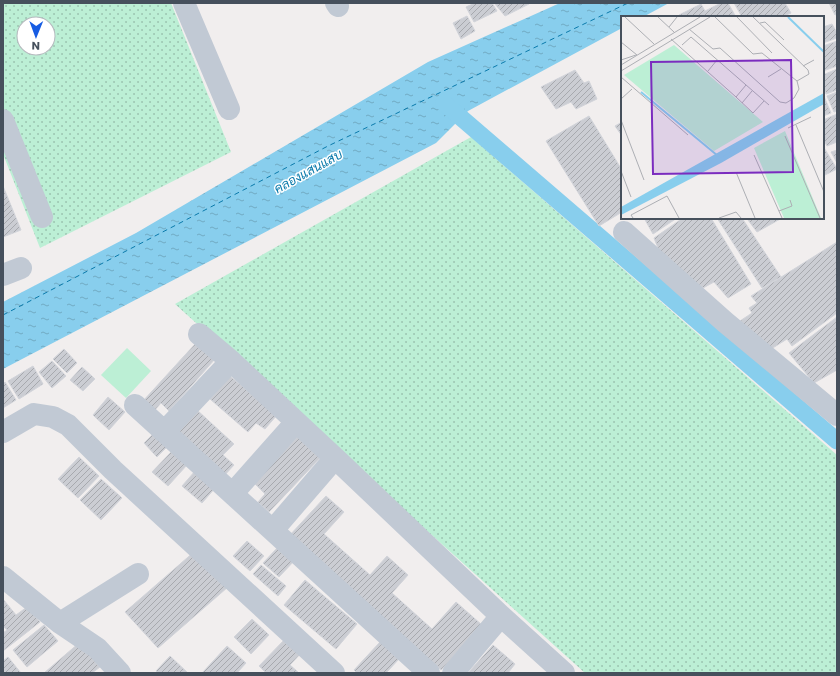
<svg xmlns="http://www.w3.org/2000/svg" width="840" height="676" font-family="Poppins,Sarabun,sans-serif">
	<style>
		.grass { fill: url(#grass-dots); fill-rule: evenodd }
		.pitch { fill: #bcefd5 }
		.water { fill: url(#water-ripples) }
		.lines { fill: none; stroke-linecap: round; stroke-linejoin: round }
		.canal { stroke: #88ceed; stroke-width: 17 }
		.ferry { stroke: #0a7aab; stroke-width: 1; stroke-dasharray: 5 4; stroke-linecap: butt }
		.building { fill: url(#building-hatch); stroke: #d2d4da }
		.minor { stroke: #c1c9d4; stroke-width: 22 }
		.labels { text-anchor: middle; stroke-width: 3; stroke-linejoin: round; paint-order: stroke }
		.water-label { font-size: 13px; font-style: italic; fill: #0a7aab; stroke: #fff }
		.inset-river { fill: none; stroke: #88ceed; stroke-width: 2 }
		.inset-road { fill: none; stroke: #adafb4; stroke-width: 1 }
		.view { fill: #7b2cbf; fill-opacity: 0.15; stroke: #7b2cbf; stroke-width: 2 }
		.inset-edge { fill: none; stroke: #46505c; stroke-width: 2 }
	</style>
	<defs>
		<pattern id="grass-dots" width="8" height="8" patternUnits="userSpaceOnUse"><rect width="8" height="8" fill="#bcefd5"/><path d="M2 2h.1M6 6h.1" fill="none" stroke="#9bc4b0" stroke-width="1.8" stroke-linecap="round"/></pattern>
		<pattern id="water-ripples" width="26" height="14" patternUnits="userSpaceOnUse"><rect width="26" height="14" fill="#88ceed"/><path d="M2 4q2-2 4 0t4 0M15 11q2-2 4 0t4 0" fill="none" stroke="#71aac3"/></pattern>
		<pattern id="building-hatch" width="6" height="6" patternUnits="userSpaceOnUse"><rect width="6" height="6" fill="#cbcdd3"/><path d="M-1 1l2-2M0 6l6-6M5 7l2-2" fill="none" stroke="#a7a9ae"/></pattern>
	</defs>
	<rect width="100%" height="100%" fill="#f1eeee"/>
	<!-- grass -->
	<path class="grass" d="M3 3H171L231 152 40 248 3 154ZM24 24H48V48H24Z
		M471 137 837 455V673H585L175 304Z"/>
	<!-- pitch -->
	<path class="pitch" d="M127 348 151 371 126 398 101 375Z"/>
	<!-- water -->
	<path class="water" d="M560 3H669L643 17H622V28L468 111 436 143 3 369V302L136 233 428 62Z"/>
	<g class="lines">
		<!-- canal -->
		<path class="canal" d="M444 103 837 441"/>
		<!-- ferry -->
		<path class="ferry" d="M3 315 328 146 628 3"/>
	</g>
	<!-- building -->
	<path class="building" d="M475 3H492L497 11 474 22 466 7Z
		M497 3H528L529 4 505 16 495 4Z
		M721 3H728L736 17H681L679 15 701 4 705 11Z
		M734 3H785L791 13 781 17H742Z
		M829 3H837V14L835 15Z
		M467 16 475 31 461 39 453 23Z
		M832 24 837 33V38L823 43V27Z
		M837 41V66L823 71V46Z
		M837 69V90L826 94 823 86V75Z
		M575 70 584 83 589 81 597 99 576 109 571 102 556 109 541 87Z
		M837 92V111L834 112 827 96Z
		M823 94 831 113 823 116Z
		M837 114V142L827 146 823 139V120Z
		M589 116 622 170V212L599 226 546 141Z
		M622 122V136L615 126Z
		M823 146 837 169 823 176Z
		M837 150V163L831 152Z
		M3 186 21 230 3 237Z
		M644 218H677L653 234Z
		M683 218H711L751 284 728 298 714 282 703 288 660 253 654 238Z
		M717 218H742L781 277 762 288Z
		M751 218H782L757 232 748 220Z
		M837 242V313L792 346 787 339 768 351 737 323 752 313 749 308 757 303 751 296Z
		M837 317V370L814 383 789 353Z
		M196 343 215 359 169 411 161 403 154 411 143 401Z
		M64 349 77 363 67 373 53 359Z
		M52 361 66 376 52 388 39 372Z
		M33 366 43 384 19 399 8 381Z
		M82 367 95 379 83 391 70 380Z
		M230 376 277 415 265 429 256 423 248 432 210 399Z
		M5 382 16 400 3 408V384Z
		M108 397 125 412 109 430 93 415Z
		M197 410 234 444 223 455 234 465 223 477 176 433Z
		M155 432 168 446 157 457 144 443Z
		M298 436 321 457 269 512 258 502 265 494 254 483Z
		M172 451 187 465 168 486 152 472Z
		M79 457 99 476 78 498 58 479Z
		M196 470 216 487 202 503 182 486Z
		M101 479 122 498 101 520 80 500Z
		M326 496 344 512 324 534 370 575 387 556 408 575 392 593 432 629 456 602 482 625 441 670 289 536Z
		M247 541 264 556 250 571 233 556Z
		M279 546 295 560 279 577 263 563Z
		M195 551 228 587 158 648 125 612Z
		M261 565 286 586 278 596 253 574Z
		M305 580 357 624 336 649 284 605Z
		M3 599 16 615 27 607 40 622 3 651V633L7 630 3 626Z
		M252 619 269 635 251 654 234 637Z
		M44 625 58 641 27 667 13 650Z
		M288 636 303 651 290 665 299 673H266L259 666Z
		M380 642 399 659 386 673H357L354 670Z
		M79 643 100 667 92 673H44Z
		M493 645 515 664 508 673H468Z
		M227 646 246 663 237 673H202Z
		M170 656 188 673H158L156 671Z
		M8 657 21 673H3V661Z"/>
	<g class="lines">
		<!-- minor -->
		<path class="minor" d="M184 3 229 109
			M336 3 338 6
			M3 120 42 217
			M624 232 725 322 837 415
			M3 275 21 268
			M199 334 231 361
			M135 405 429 673
			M3 432 34 414 53 417 68 425 113 470 334 673
			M164 432 231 361 335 458
			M233 493 296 422
			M273 530 335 458 501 616 564 673
			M3 577 60 623 97 648 120 673
			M60 623 138 574
			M453 673 501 616"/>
	</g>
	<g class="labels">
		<!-- water labels -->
		<g class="water-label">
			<text transform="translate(308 171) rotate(-29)" y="5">คลองแสนแสบ</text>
		</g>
	</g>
	<!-- overview -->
	<g transform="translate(621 16)">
		<rect width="203" height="203" fill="#f1eeee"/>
		<path d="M53 29 142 106 93 135 3 59ZM164 115 200 202H163L133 132Z" fill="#bcefd5"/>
		<path d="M203 77V88L100 147 0 199V191Z" fill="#88ceed"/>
		<path class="inset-river" d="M167 1 203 36M20 76 97 140M0 194 203 85"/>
		<path class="inset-road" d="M4 1 33 28M37 1 53 16M116 1 151 37M132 1 187 54 188 58 176 65M139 7 144 6 163 24M48 11 56 1M68 13 92 33 99 32 159 86 165 87 173 82 178 73 176 65 141 37 132 38 94 1M50 23 115 81 125 69M0 26 16 39M61 29 70 21 148 89M0 44 15 39M0 49 79 1M182 50 193 44M0 55 89 1M87 55 96 44M0 61 67 119M147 61 160 53M115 81 132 97 143 85M0 83 11 73M121 87 131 75M0 104 23 164M175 109 203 176M167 112 190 101M164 120 199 202M133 139 161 202M0 155 10 181M115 156 134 202M158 195 171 190 169 184M12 202 10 199 46 180 58 202M98 202 115 196 120 202"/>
		<path class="view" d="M170 44 172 156 32 158 30 46Z"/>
		<rect width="203" height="203" class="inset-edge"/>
	</g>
	<!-- border -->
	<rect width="840" height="676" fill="none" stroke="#46505c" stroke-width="8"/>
	<!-- north arrow -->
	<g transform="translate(36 36) rotate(181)"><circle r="19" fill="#ffffff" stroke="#b5b9be"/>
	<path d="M0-3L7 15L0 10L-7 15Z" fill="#175ce3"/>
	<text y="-6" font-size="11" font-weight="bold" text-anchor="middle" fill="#46505c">N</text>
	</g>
</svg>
